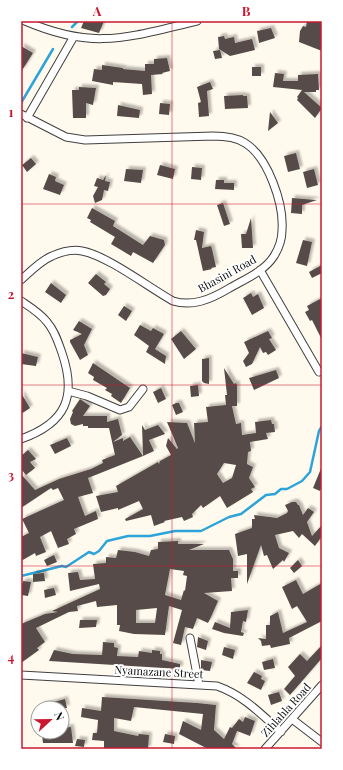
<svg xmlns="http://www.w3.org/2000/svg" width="343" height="770" font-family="'Playfair Display',serif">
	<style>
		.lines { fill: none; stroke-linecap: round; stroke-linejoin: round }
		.stream { stroke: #2ca4da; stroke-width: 2.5 }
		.building { fill: #574c48; fill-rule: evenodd; filter: url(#shadow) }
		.street-casing { stroke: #404040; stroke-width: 9 }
		.street { stroke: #fff; stroke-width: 7 }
		.grid { fill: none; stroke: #ca1830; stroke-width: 1; stroke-opacity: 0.55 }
		.labels { text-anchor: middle; stroke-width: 4; stroke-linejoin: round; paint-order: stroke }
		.street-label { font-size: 11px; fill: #0d0d0d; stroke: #fff }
		.neatline { fill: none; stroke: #ca1830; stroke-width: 1.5 }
		.grid-label { font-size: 13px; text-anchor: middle; font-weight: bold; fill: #ca1830 }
	</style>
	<defs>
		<filter id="shadow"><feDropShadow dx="3" dy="-3" stdDeviation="1" flood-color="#0004"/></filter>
	</defs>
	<rect width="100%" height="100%" fill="#fffaed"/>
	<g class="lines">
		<!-- stream -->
		<path class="stream" d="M72 27 78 21
			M21 103 53 49
			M21 576 62 566 66 567 89 552 94 554 99 551 107 541 128 536H150L175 531H201L229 517 241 514 266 495 275 494 281 489H287L302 481 310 472 319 431 322 426"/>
	</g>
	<!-- building -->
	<path class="building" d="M84 21H104L99 33 81 28Z
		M307 21H322V51L299 42 300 31 303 26 306 27Z
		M271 28 275 38 259 43 257 31Z
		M224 36 225 39 234 37 235 43 252 39 255 50 230 56 219 49 218 37Z
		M21 46 33 53 21 72Z
		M220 50 222 58 215 59 213 51Z
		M167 58 170 71 162 73 163 74 151 75 152 94 143 95 142 84 113 82V85L92 81 94 69 102 70V65L123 68V69L145 71V64H154V59Z
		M252 67H261V76H252Z
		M275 73 284 74 283 81H298V75L318 74 319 90H316V92H304L322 108 315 118 297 100 298 98 297 97 302 90 273 87Z
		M210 82 213 89 207 91 209 116 199 117 198 103 201 102 197 87Z
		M79 87 96 88 93 105 86 103V118H73L72 90H79Z
		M243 95V96H247L248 108 225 109 224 96Z
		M160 103 170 104 169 115 159 114Z
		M118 105 140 110 139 118 117 116Z
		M270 112 278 123 268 131Z
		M296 153 300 169 288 172 284 156Z
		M31 158 36 164 27 172 22 165Z
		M160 165 175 169 173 179 157 175Z
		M192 167 202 168 201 180 191 179Z
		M126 169 143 170 141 183 124 181Z
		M314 169 318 185 307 188 303 172Z
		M49 174 56 177 55 181 64 185 60 195 43 189Z
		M106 175 105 181 110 182 108 191 104 190 102 200 95 203 93 196 98 187 94 186 97 178 103 180Z
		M216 180H224V183H234V190L215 189Z
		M292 198 316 200H317L302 205V214L291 213Z
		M223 203 230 224 224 226 217 205Z
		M92 208 115 221 113 226 143 245 150 236 164 240 165 245 153 263 133 252 131 256 111 244 115 237 90 222 91 220 87 218Z
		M251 218 253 248H242L241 234H246Z
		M196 230 204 232 202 248 211 246 212 249 216 267 211 268 212 269 203 271 196 240H194Z
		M303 240 312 242 307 266 296 263Z
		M322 265V273L312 278 309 272Z
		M96 274 106 282 104 284 110 289 106 295 103 296 88 283Z
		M51 283 66 295 61 303 45 292Z
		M251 293 253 297 258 294 264 308 252 315 243 298Z
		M322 298V340L312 320 310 321 305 312 309 310 307 306Z
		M124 306 132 311 126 321 118 315Z
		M79 321 92 329 84 345 88 355 80 360 70 342V340L82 334 73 330Z
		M140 325 151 331 153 328 164 334 155 349 166 356 165 364 146 352 149 346 134 335Z
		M181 331 196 349 184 359 171 339Z
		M268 331 272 338 269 339 276 350 268 355 266 352 263 353 260 347 252 364 246 367 243 361 249 353 244 342Z
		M21 353 38 357 36 366 21 364Z
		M209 358V384L204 383 202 381V359Z
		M93 363 130 388 121 403 111 396 112 394 105 390 107 388 93 380 94 377 88 373Z
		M224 368 234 384 236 383 237 385V406H232L236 424 241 423 242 435 256 433 255 422 271 420 272 424H274L275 432 266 433 268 439 250 442 251 451 248 452 247 464 253 467 249 478 255 487 251 489 253 492 227 508 220 496 203 508 201 505 192 514 193 517 184 521 182 517 164 521 165 522 154 526 151 515 126 521 125 519 143 509 139 501 118 510V508L101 512 96 496 118 492 116 486 158 462 159 464 160 461 171 455 166 446 168 438 177 449 178 448 167 422 187 423 195 443 194 423 208 422 206 407 226 405 225 395H227ZM224 463 236 465 232 478 223 483 217 474Z
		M276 370 279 378 254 390 249 378Z
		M198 385 199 396 191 397 190 386Z
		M161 388 166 399 158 403 153 392Z
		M21 393 30 408 21 414Z
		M80 399 90 406 83 416H107V422L118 419 122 435 113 442 123 438V441L130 437 143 456 88 478 93 493 78 497 85 516 96 511 98 519 74 529 76 534 67 539 69 544 58 548 51 531 40 537 46 552 36 556 35 553 21 561V537L29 533 22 519 64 500 58 488 53 490 51 488 21 508V474L35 490 59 479 91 469 103 463 102 460 115 455 109 428H88V426H83V424L75 426 71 424 70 419 73 412 72 411Z
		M176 403H179L183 412 176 415 172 405Z
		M142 425 145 430 158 425 165 434 149 440 154 451 143 456Z
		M67 438 71 446 55 454 50 445Z
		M28 450 36 459 30 462 35 468 26 475 21 469V456Z
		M322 466V486L320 491 313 488Z
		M292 502H296L298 505H299L303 515 308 508 314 512 307 522 312 536 322 525V536L315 546 302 534 299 538 293 531 275 535 279 548 289 553 284 562 283 560 273 569 267 555 264 556 261 545 247 584V554L238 556 235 534 252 528V519H255L254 515 277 518 287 513 288 511 285 505Z
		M178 541V544H204L189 550H229L233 559V571H238V578H231L232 591 204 593 218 601 211 617 208 623 197 618 193 629 185 627 181 645 173 643 182 610 169 606 165 635 134 634 119 631 120 625H117V605L97 607 96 601 77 606 78 611 69 612 36 628 45 642 37 648 39 650 21 663V624L45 614 58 612 52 611 100 589 99 584 70 591 68 573 78 572 80 580 95 579 93 564 106 563V557L116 558 118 550 135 552 149 556 151 550 158 549V542ZM170 569 184 571 183 575 187 576 185 591 184 590 181 600 165 595ZM157 608 155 623H136V610Z
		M54 555 57 562 47 566 44 560Z
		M298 560 302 566 294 573 290 568Z
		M44 573 45 581 33 582V574Z
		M296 580 303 594 322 583V621L289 638 290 644 271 648 270 645 262 646 261 641 258 638 266 639V625H270V616L278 612 283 633 307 622 297 606 292 609 282 587Z
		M23 581 31 582 28 596 21 595V583H23Z
		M54 588 56 595 45 598 44 590Z
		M248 610 246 622 243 621 241 632 244 633 243 636 224 633 212 629 215 622 230 628 231 612Z
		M80 620H97L96 627 79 628Z
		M198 637 208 641 206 650 197 647Z
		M103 642 114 643V647L118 648 117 656 138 657 139 651 152 653V650L160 651V654H162V660L180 664V669L49 661 54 650 73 654 102 655Z
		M322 645V658L290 695 284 689 295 676 288 667 300 654 307 661Z
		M224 647 235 650 233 659 222 655Z
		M273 659 275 668 264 670 262 662Z
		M201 660 212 662 210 671 201 670Z
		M254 672 262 676 261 679 265 681 261 690 247 683Z
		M279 692 282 701 271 705 268 695Z
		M102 697 197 703 216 705 214 730 224 739 230 727 232 728 239 719 243 722 245 717 255 721 250 736 237 731 232 744 237 749H208L179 734 183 721 201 730 203 714 134 707 131 721 114 718V731L138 736 139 734 149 735 148 749H104V741L92 740 93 733H97L98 720 81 717 82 708 101 711Z
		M65 699 67 708H39V706Z
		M71 727 73 743H43L42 735 62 733V728Z
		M165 734 175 736 174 744 163 742Z
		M77 739 85 740 84 747 75 746Z"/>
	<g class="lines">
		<defs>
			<path id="street" d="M25 21C95 51 128 37 197 21
				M21 114 66 137 85 140 213 136C224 136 236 137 245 143 268 157 284 204 282 230 282 239 279 248 274 256 264 272 243 280 228 289 211 299 193 307 173 301 148 287 108 256 82 251 73 249 61 252 52 256 40 261 31 271 21 280
				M27 118 73 38
				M260 270 319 372
				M21 301C30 307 40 313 47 322 55 331 58 342 62 353 77 397 66 423 21 439
				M68 391 87 396 120 410 129 407 143 389
				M190 638 199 685
				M21 675 217 686C243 695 261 714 281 732
				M292 719 322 742
				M265 749 322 685"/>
		</defs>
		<!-- street casing -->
		<use href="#street" class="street-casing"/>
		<!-- street -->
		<use href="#street" class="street"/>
	</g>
	<!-- grid -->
	<path class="grid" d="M172 21V749M21 204H322M21 385H322M21 566H322"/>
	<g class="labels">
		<!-- street labels -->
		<g class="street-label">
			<text transform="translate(227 274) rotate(-29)" y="4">Bhasini Road</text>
			<text transform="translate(159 672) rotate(3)" y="4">Nyamazane Street</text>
			<text transform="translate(286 710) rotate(-48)" y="4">Zihlahla Road</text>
		</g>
	</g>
	<!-- border -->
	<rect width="343" height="770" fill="none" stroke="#ffffff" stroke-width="44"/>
	<!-- north arrow -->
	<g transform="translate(50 720) rotate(68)"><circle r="19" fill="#ffffff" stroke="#9e9e9e"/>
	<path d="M0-3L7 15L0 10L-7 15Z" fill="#ca1830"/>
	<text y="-6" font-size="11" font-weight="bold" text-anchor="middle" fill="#0d0d0d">N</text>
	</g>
	<rect x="22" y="22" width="299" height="726" class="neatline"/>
	<g class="grid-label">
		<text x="97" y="16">A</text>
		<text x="246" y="16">B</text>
		<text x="11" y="117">1</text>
		<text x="11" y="299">2</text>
		<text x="11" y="480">3</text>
		<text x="11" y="662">4</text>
	</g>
</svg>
